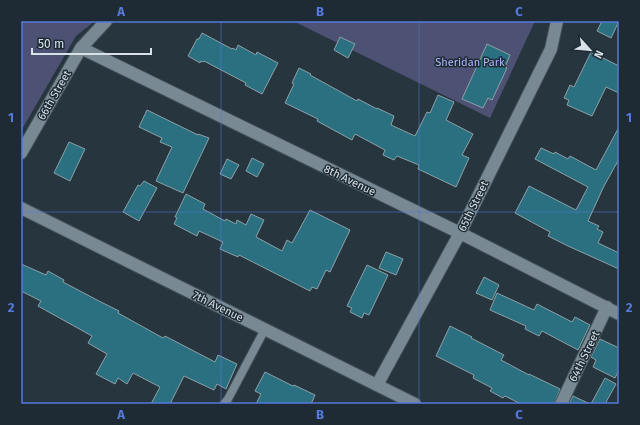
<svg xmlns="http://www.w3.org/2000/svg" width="640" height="425" font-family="'Fira Sans',sans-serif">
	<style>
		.green { fill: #4d5173 }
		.building { fill: #2a7080; stroke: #8ca1a7 }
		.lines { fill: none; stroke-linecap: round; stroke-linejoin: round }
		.lane-casing { stroke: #435057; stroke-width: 10 }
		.street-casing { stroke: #435057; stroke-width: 14 }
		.secondary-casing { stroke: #435057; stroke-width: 14 }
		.lane { stroke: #798994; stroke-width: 8 }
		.street { stroke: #798994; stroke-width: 12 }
		.secondary { stroke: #798994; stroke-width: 12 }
		.grid { fill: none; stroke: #557adc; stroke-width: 1; stroke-opacity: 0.55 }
		.labels { text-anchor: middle; stroke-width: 3; stroke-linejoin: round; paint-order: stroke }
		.park-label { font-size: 11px; fill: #b1b9fe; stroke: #1e2b34 }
		.street-label { font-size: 11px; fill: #d8e1e7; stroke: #1e2b34 }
		.neatline { fill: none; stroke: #557adc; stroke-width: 1.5 }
		.grid-label { font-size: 13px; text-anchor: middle; font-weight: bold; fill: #557adc }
	</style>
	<rect width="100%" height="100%" fill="#27353f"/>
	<!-- green -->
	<path class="green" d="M21 21H95L76 36 21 131Z
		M293 21H535L490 118Z"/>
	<!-- building -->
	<path class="building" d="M602 21H619L611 38 597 31Z
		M202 33 232 49 233 48 236 50 238 45 256 55 257 52 278 63 262 94 245 85 246 83 204 61 203 62 201 61 200 63 188 56 197 39H199Z
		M340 37 355 44 348 58 334 50Z
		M487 44 510 55 505 67 507 68 492 100 488 98 483 108 462 99Z
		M591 52 619 66V93L606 87 592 116 567 105 569 100 564 98 570 85 574 87Z
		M299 68 311 74 310 75 357 101 358 99 377 109V108L394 116 391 125 415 136 427 112 430 113 438 95 454 102 446 120 473 134 462 155 469 158 456 187 418 169 419 165 397 156 394 160 383 155 385 150 355 134 352 140 317 121 318 119 285 103 294 84 292 83Z
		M147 110 198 135V134L209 138 183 193 156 181 172 147 160 142 162 138 139 127Z
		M619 127V159L604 186 588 221 599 226 597 229 603 232 598 243 619 253V269L568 246 548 236 550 232 515 213 529 186 576 210 588 187 535 159 541 148 554 154 555 152 568 159 570 156 596 170Z
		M69 142 85 149 70 181 54 173Z
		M252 158 264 164 257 177 246 171Z
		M227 159 239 165 231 179 220 174Z
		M144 181 157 188 139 221 123 212 138 185 140 186Z
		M186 194 205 204 203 209 225 221 226 219 236 224 237 220 246 225 251 214 264 220 256 237 282 251 287 240 292 243 310 210 350 230 330 272 326 270 317 289 312 287 310 291 239 255 238 257 220 249 223 242 199 231 197 236 174 224 177 218 175 217Z
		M386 252 403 259 396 275 379 268Z
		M21 264 46 275 48 271 64 280 63 282 97 300 119 311 118 313 163 338 165 336 215 362 218 355 237 364 226 389 217 384 214 390 184 376 170 404H151L160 387 133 373 127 384 118 378 115 384 96 374 107 354 88 343 92 336 38 306 41 301 21 291Z
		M367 265 388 275 369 315 364 313 362 318 350 312 352 308 347 306Z
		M484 277 499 285 492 300 476 293Z
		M497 293 534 310 537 304 572 322 575 317 590 325 578 350 542 331 539 336 525 329 526 326 490 310Z
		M450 326 472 337 471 338 504 355 501 360 529 375V374L560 389 554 404H521L505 396 503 398 490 391 492 388 473 378 474 375 436 356Z
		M600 339 619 348V370L615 378 593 367 596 360 591 357Z
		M265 372 293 386 294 385 315 395 311 404H256L261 394 255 391Z
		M605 378 616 384 605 404H591Z
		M573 396 590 404H569Z"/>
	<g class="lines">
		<defs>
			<path id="lane" d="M224 404 228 399 265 329"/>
			<path id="street" d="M81 48 460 233 619 314
				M21 153 81 48 106 21
				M377 385 460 233 551 49 557 21
				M561 404 607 307"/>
			<path id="secondary" d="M21 208 415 404"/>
		</defs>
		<!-- lane casing -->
		<use href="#lane" class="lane-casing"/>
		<!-- street casing -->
		<use href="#street" class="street-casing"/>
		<!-- secondary casing -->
		<use href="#secondary" class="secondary-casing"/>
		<!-- lane -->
		<use href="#lane" class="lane"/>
		<!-- street -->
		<use href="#street" class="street"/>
		<!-- secondary -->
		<use href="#secondary" class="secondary"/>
	</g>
	<!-- grid -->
	<path class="grid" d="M221 21V404M419 21V404M21 212H619"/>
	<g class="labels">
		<!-- park labels -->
		<g class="park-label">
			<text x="470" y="66">Sheridan Park</text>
		</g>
		<!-- street labels -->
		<g class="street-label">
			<text transform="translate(54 95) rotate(-60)" y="4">66th Street</text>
			<text transform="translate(350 180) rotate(26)" y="4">8th Avenue</text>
			<text transform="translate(473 206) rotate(-64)" y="4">65th Street</text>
			<text transform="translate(218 306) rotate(26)" y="4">7th Avenue</text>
			<text transform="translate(584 356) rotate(-64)" y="4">64th Street</text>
		</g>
	</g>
	<!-- border -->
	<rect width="640" height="425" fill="none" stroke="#1e2b34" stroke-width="44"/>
	<!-- north arrow -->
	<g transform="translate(590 50) rotate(117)" stroke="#1e2b34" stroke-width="3" paint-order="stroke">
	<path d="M0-3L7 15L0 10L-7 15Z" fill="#d8e1e7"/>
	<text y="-6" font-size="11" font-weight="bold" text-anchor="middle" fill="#d8e1e7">N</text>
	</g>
	<!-- scale -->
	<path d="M32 48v6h119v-6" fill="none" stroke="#d8e1e7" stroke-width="2"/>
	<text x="38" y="48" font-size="12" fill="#d8e1e7" stroke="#1e2b34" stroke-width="3" paint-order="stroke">50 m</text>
	<rect x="22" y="22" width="596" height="381" class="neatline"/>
	<g class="grid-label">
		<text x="121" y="16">A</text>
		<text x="320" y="16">B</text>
		<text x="519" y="16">C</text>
		<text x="11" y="122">1</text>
		<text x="629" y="122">1</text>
		<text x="11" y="312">2</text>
		<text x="629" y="312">2</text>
		<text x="121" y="419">A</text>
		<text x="320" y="419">B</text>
		<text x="519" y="419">C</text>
	</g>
</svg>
